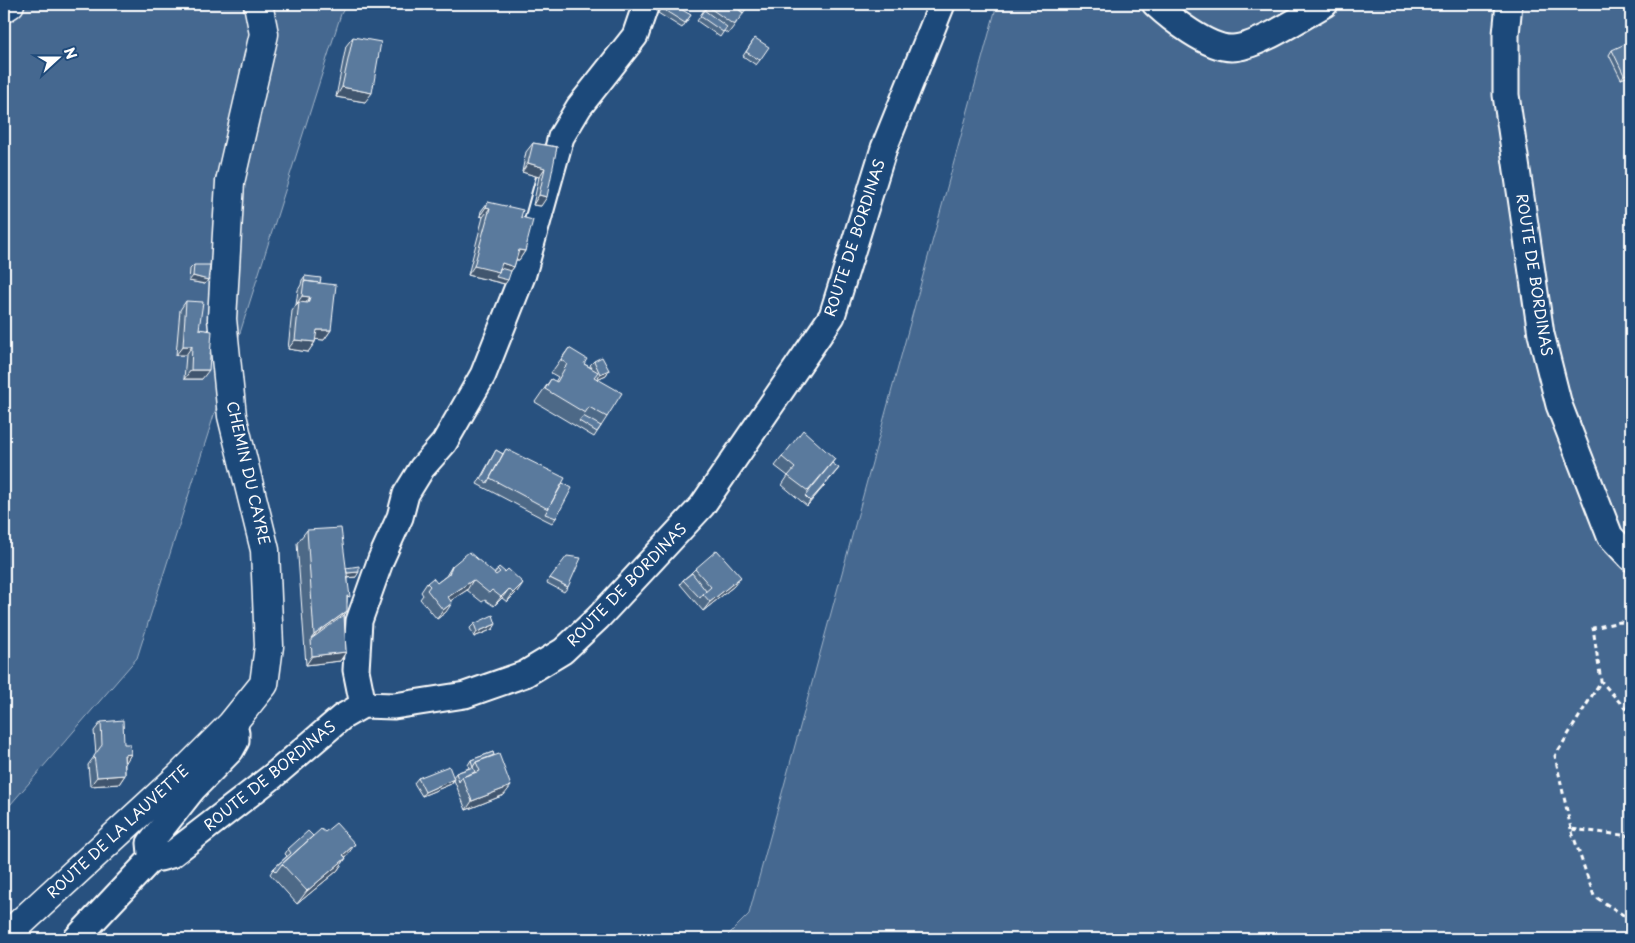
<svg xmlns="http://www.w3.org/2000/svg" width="1635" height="943" font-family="'Playpen Sans',sans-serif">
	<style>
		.green { fill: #446890; stroke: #a2b4c8 }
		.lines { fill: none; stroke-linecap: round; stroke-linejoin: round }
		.street-casing { stroke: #fff; stroke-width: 29 }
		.secondary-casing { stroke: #fff; stroke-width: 31 }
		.path { stroke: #fff; stroke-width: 3; stroke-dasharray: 5 4; stroke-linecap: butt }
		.street { stroke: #1f4a7a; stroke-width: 25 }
		.secondary { stroke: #1f4a7a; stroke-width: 28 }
		.wall { fill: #4d6987; stroke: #fff }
		.shaded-wall { fill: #3f556e; stroke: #fff }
		.building { fill: #5a7a9d; stroke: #fff }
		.labels { text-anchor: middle; stroke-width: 4.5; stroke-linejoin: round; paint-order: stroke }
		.street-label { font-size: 15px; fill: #fff; stroke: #1f4a7a }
	</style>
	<rect width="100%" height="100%" fill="#28517f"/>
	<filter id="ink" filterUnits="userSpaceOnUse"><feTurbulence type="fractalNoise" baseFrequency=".02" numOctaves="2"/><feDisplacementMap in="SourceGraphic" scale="10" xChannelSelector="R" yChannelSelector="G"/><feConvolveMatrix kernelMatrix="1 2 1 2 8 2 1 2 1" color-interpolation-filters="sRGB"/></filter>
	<g filter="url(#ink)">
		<!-- green -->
		<path class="green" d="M4 4H347L341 14 137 658 4 812Z
			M997 4H1631V939H724L749 914Z"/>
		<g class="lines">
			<defs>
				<path id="street" d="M1155 4C1171 19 1208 48 1231 48 1255 49 1303 16 1325 4
					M1509 4 1506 34V95L1541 334 1559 405 1610 536 1631 558
					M363 705 356 670 359 621 381 559 400 517 406 494 422 468 444 443 483 375 523 274 561 137 579 107 635 36 646 4
					M231 725 236 732V741L231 750 193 789 150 843 151 853 160 858 171 855 273 776 342 717 363 705 394 706 465 695 525 674 563 651 598 618 702 506 832 316 884 148 942 4
					M76 939 155 855"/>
				<path id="secondary" d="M4 8 10 4
					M4 938 180 776 231 725 264 684 269 646 265 550 232 416 222 319 230 182 264 34 258 4"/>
			</defs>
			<!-- street casing -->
			<use href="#street" class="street-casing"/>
			<!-- secondary casing -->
			<use href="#secondary" class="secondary-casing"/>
			<!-- path -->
			<path class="path" d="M1631 624 1620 622 1593 628 1601 681 1631 715
				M1571 829 1555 756 1601 681
				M1631 836 1571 829 1594 896 1631 920"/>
			<!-- street -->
			<use href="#street" class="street"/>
			<!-- secondary -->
			<use href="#secondary" class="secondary"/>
		</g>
		<!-- wall -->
		<path class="wall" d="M664 4 691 15 682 28 658 13Z
			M709 4 737 22 728 34 724 31 720 37 697 21Z
			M353 37 365 102 336 97 346 46Z
			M755 38 760 60 756 65 743 56Z
			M1612 50 1631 75 1621 79 1609 55Z
			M533 143 557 147 541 206 533 205 539 177 522 172 526 152Z
			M488 202 521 217 525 251 519 260H516L514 267 511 271 505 284 468 275 483 217 480 216 481 211Z
			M194 265 208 280 205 284 189 281 190 269Z
			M305 276 320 283 331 330 324 340 316 339 315 342 308 352 288 349 292 311 296 305 298 290 301 285 302 280Z
			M186 301 199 329 202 379H184L186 355H176L180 310Z
			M569 348 584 364 592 368 590 365 594 361 609 370 606 375 597 379 607 417 594 437 535 402 551 379 555 382 558 377 551 373Z
			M506 449 563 483 556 518 552 523 542 518 477 484 496 450 503 454Z
			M782 457 835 459 832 463 835 473 807 506 801 501 782 485 788 476 775 466Z
			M307 530 356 577 348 578 347 602 344 615 346 652 340 661 306 665 297 543Z
			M452 566 494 574 499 567 517 592 507 602 502 598 494 606 485 600 482 602 467 590 450 601 446 612 437 619 420 599 423 595 421 592 427 583H437L446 576Z
			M695 569 734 586 703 611 680 584 683 580 691 573Z
			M550 578 568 587 564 592 547 583Z
			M474 624 493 629 474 637 470 628Z
			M101 722 124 744 131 754 125 763V775L119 784 90 786 88 765 96 754 94 731Z
			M493 752 504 795 466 810 454 780 451 784 422 796 414 783 418 778 453 777 456 773 469 768 468 765 471 760Z
			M313 836 346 858 337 871 297 904 270 874 273 869 287 856 285 854 288 849Z"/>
		<!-- shaded-wall -->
		<path class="shaded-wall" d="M1631 72V75L1621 79 1624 75Z
			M342 87 372 93 365 102 336 97Z
			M528 163 545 168 539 177 522 172Z
			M539 195 547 197 541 206 533 205Z
			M486 207 490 208 483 217 480 216Z
			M519 250 525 251 519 260 513 259Z
			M502 263 514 267 507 276 508 280 505 284 468 275 474 266Z
			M193 276 208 280 205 284 189 281Z
			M302 296 310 297 303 307 299 302 296 305Z
			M317 330H331L324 340 311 339Z
			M295 340 315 342 308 352 288 349Z
			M183 346H192L186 355H176Z
			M191 370H209L202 379H184Z
			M609 370 606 375 597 379 600 374Z
			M839 468 835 473 807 506 810 501Z
			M359 572 356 577 344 578 347 573Z
			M741 577 734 586 703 611 710 602Z
			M473 580 467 590 441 607 448 597Z
			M523 583 517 592 507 602 513 593Z
			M509 589 502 598 494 606 501 597Z
			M452 603 446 612 437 619 443 610Z
			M347 611 338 624 311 639 314 635Z
			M496 624 493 629 474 637 477 632Z
			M346 652 340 661 306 665 312 656Z
			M131 754 125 764 124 755Z
			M125 775 119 784 90 786 97 777Z
			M454 779 451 784 422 796 425 792Z
			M511 786 504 795 466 810 472 801Z
			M355 844 346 857 343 855Z
			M346 858 337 871 297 904 307 891Z"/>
		<!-- building -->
		<path class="building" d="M664 4H672L691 15 685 23 661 8Z
			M709 4H741L738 9 744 13 734 25 707 6Z
			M742 4H750L743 13 738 9Z
			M704 10 727 27 723 32 700 16Z
			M353 37 381 42 372 93 342 87Z
			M755 38 769 47 760 60 746 52Z
			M1625 44 1631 57V72L1624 75 1612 50Z
			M533 143 557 147 547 197 539 195 545 168 528 163Z
			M488 202 523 210 521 217 533 220 525 251 519 250 514 267 502 263 499 272 474 266 490 208 486 207Z
			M194 265H210L208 280 193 276Z
			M500 268 511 271 508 280 496 277 499 272Z
			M305 276 321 278 320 283 304 281Z
			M304 281 336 285 331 330H317L315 342 295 340 299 302 308 303 310 297 302 296Z
			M186 301 203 302 199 329 212 331 209 370H191L192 346H183Z
			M569 348 587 359 584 364 598 372 594 377 622 393 607 417 589 407 585 413 545 389 551 379 557 382 567 364 561 360Z
			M602 357 609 370 600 374 594 361Z
			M583 416 601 426 597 432 579 421Z
			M803 430 835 459 808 491 788 476 795 468 782 457Z
			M506 449 565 478 548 509 490 478Z
			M496 450 503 454 487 483 481 479Z
			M832 463 839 468 810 501 805 496Z
			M563 483 572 488 556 518 545 514Z
			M341 528 350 597 347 596V611L314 635 307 530Z
			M717 550 741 577 710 602 703 594 711 587 695 569Z
			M469 552 496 575 500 572 497 569 499 567 505 572 508 569 523 583 513 593 509 589 501 597 492 590 489 593 473 580 448 597 452 603 443 610 427 590 430 586 427 583 433 578 437 583 449 574 452 566Z
			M567 556 581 558 568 587 550 578Z
			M359 566V572L347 573 346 568Z
			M692 573 706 591 703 594 700 598 683 580Z
			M344 615 346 652 312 656 311 639Z
			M493 615 496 624 477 632 474 624Z
			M123 720 124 744H130L131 754 124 755 125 775 97 777 94 756 102 745 101 722Z
			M493 752 494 755 476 762 473 767 475 772 462 777 459 782 456 773 473 767 471 760Z
			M499 754 511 786 472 801 462 777 480 771 476 762Z
			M449 766 454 779 425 792 418 778Z
			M336 823 355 844 343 855 346 858 307 891 282 864 321 829 325 832Z
			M308 831 313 836 282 864 276 872 273 869 291 853 288 849Z
			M772 936 773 939H760Z"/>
	</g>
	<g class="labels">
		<!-- street labels -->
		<g class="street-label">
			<text transform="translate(855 238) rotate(-72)" y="5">ROUTE DE BORDINAS</text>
			<text transform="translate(1534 275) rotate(81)" y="5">ROUTE DE BORDINAS</text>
			<text transform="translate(248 473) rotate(77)" y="5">CHEMIN DU CAYRE</text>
			<text transform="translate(627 585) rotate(-46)" y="5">ROUTE DE BORDINAS</text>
			<text transform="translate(270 776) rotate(-39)" y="5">ROUTE DE BORDINAS</text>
			<text transform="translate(118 832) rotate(-43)" y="5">ROUTE DE LA LAUVETTE</text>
		</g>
	</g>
	<!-- margin -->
	<rect width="1635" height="943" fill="none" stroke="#1f4a7a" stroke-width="20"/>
	<rect x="10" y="10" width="1615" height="923" fill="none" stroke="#fff" stroke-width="2" filter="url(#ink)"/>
	<!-- north arrow -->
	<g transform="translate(58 58) rotate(69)" stroke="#1f4a7a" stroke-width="4" paint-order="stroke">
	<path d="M0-4L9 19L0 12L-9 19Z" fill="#ffffff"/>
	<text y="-8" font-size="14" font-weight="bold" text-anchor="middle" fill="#ffffff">N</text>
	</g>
</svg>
